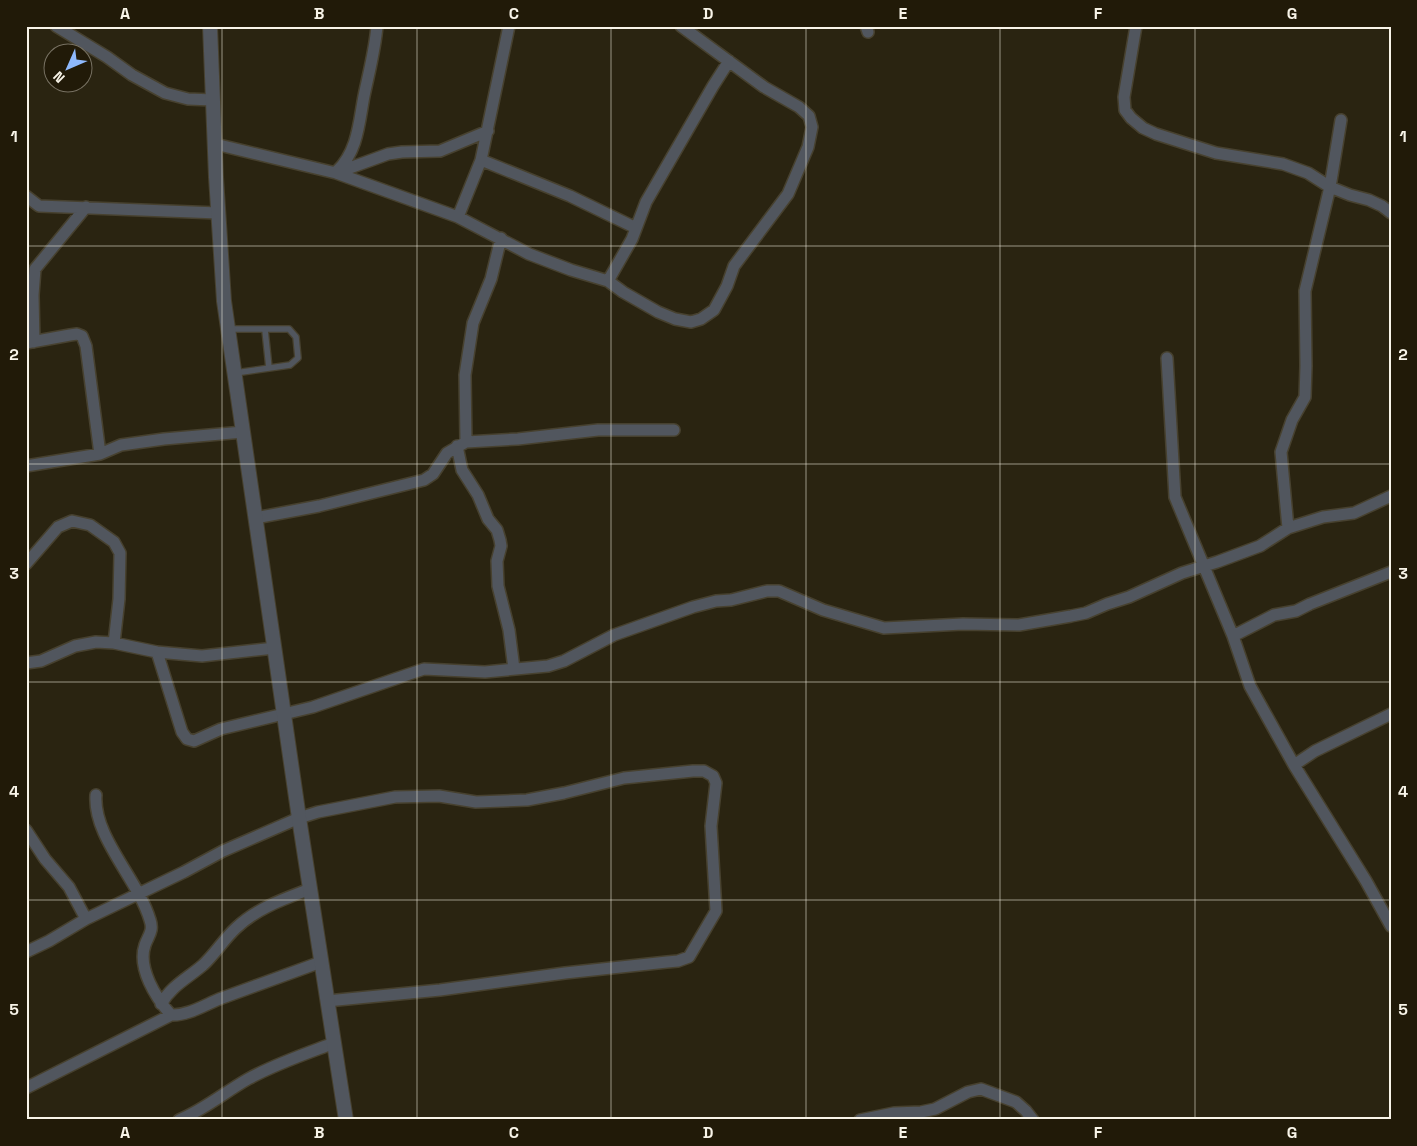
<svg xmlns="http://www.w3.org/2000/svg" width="1417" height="1146" font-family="'Space Grotesk',sans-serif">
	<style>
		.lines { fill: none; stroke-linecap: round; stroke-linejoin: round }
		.service-casing { stroke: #47412f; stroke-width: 8 }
		.minor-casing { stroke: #47412f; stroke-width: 14 }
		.tertiary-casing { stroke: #47412f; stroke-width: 16 }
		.service { stroke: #51565e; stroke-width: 5.5 }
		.minor { stroke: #51565e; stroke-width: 11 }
		.tertiary { stroke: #51565e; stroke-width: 14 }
		.grid { fill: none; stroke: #f8f4e8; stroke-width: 1; stroke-opacity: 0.55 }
		.neatline { fill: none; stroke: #f8f4e8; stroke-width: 2 }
		.grid-label { font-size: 16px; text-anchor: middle; font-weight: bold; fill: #f8f4e8 }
	</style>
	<rect width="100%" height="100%" fill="#2a2411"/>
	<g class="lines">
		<defs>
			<path id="service" d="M229 329H289L296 337 298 358 290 365 235 373
				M265 330 269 368"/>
			<path id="minor" d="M56 26 107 57 132 75 165 93 188 99 213 100
				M866 26 868 32
				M1136 26 1124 97 1125 110 1131 118 1143 128 1156 134 1216 153 1283 164 1308 173 1330 187 1350 195 1369 200 1382 206 1391 213
				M215 144 336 173 458 217 529 254 571 270 608 281 623 292 658 312 675 319 691 322 701 319 714 310 727 286 734 266 788 194 808 147 812 127 809 116 799 107 764 87 681 26
				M481 160 570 196 636 228
				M337 171C358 151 359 122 364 96 369 72 375 50 377 26
				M336 173 388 154 402 152 440 151 488 131
				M26 196 39 206 218 213
				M458 217 481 160 509 26
				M608 281 632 239 646 202 713 86 729 61
				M34 342 33 295 35 269 86 207
				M26 343 70 335 77 334 82 336 86 346 100 454
				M1167 358 1175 497 1233 636 1250 686 1294 765 1366 881 1391 926
				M466 442 465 375 473 323 491 279 501 238
				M457 446 462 470 478 495 488 519 497 530 500 540 501 546 497 561 498 586 509 630 514 669
				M26 466 100 454 121 445 164 439 243 432
				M255 518 319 506 424 480 433 474 447 453 466 442 518 439 598 430H674
				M1288 528 1281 452 1292 420 1305 397 1306 366 1305 291 1330 187 1341 120
				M26 564 58 527 72 521 90 525 114 542 120 553 119 599 114 643
				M1233 636 1274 615 1296 611 1310 604 1391 572
				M157 652 182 732 187 739 194 741 221 729 313 707 424 669 485 672 548 666 564 661 614 635 693 607 716 601 731 600 767 591H779L823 610 884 628 963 624 1019 625 1071 616 1086 613 1107 604 1129 597 1182 573 1217 562 1260 546 1288 528 1323 517 1354 513 1391 496
				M26 663 41 661 75 646 96 642 114 643 157 652 202 656 275 648
				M1294 765 1315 751 1391 714
				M96 795C93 837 138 879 150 920 154 931 148 936 145 945 137 968 156 998 171 1015
				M26 830 45 859 69 887 86 919
				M26 952 49 941 86 919 184 872 223 851 299 818 318 812 395 797 439 796 476 802 527 800 564 793 624 778 693 771H704L713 776 716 783 711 826 716 911 689 957 678 961 667 962 565 973 440 990 327 1001
				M161 1004C171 986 188 978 203 965 215 954 224 939 236 928 257 908 284 899 310 889
				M26 1088 171 1015C188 1016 206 1004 222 998 255 986 288 974 321 962
				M179 1120C204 1110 225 1092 248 1079 275 1064 305 1054 334 1043
				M860 1120 894 1113 921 1112 935 1109 968 1092 981 1089 1016 1102 1026 1111 1033 1120"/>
			<path id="tertiary" d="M210 26 216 177 224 301 299 818 346 1120"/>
		</defs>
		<!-- service casing -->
		<use href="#service" class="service-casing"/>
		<!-- minor casing -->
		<use href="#minor" class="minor-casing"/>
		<!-- tertiary casing -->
		<use href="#tertiary" class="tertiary-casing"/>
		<!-- service -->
		<use href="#service" class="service"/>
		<!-- minor -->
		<use href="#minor" class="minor"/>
		<!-- tertiary -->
		<use href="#tertiary" class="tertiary"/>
	</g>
	<!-- grid -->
	<path class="grid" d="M222 26V1120M417 26V1120M611 26V1120M806 26V1120M1000 26V1120M1195 26V1120M26 246H1391M26 464H1391M26 682H1391M26 900H1391"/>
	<!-- border -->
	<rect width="1417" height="1146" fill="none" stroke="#211a08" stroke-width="55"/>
	<!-- north arrow -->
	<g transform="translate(68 68) rotate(225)"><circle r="24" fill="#211a08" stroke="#777162"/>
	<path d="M0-4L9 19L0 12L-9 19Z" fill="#8eb9fc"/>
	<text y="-8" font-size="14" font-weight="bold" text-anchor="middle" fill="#f8f4e8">N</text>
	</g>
	<rect x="28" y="28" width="1362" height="1090" class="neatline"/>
	<g class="grid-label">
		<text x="125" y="19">A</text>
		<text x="319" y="19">B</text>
		<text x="514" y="19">C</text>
		<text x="708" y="19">D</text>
		<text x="903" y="19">E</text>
		<text x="1098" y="19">F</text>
		<text x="1292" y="19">G</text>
		<text x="14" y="142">1</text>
		<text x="1403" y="142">1</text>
		<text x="14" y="360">2</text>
		<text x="1403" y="360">2</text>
		<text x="14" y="579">3</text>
		<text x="1403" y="579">3</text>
		<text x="14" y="797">4</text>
		<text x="1403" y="797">4</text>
		<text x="14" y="1015">5</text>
		<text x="1403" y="1015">5</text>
		<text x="125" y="1138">A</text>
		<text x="319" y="1138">B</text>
		<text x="514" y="1138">C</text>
		<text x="708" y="1138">D</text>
		<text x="903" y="1138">E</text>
		<text x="1098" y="1138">F</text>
		<text x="1292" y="1138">G</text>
	</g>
</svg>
